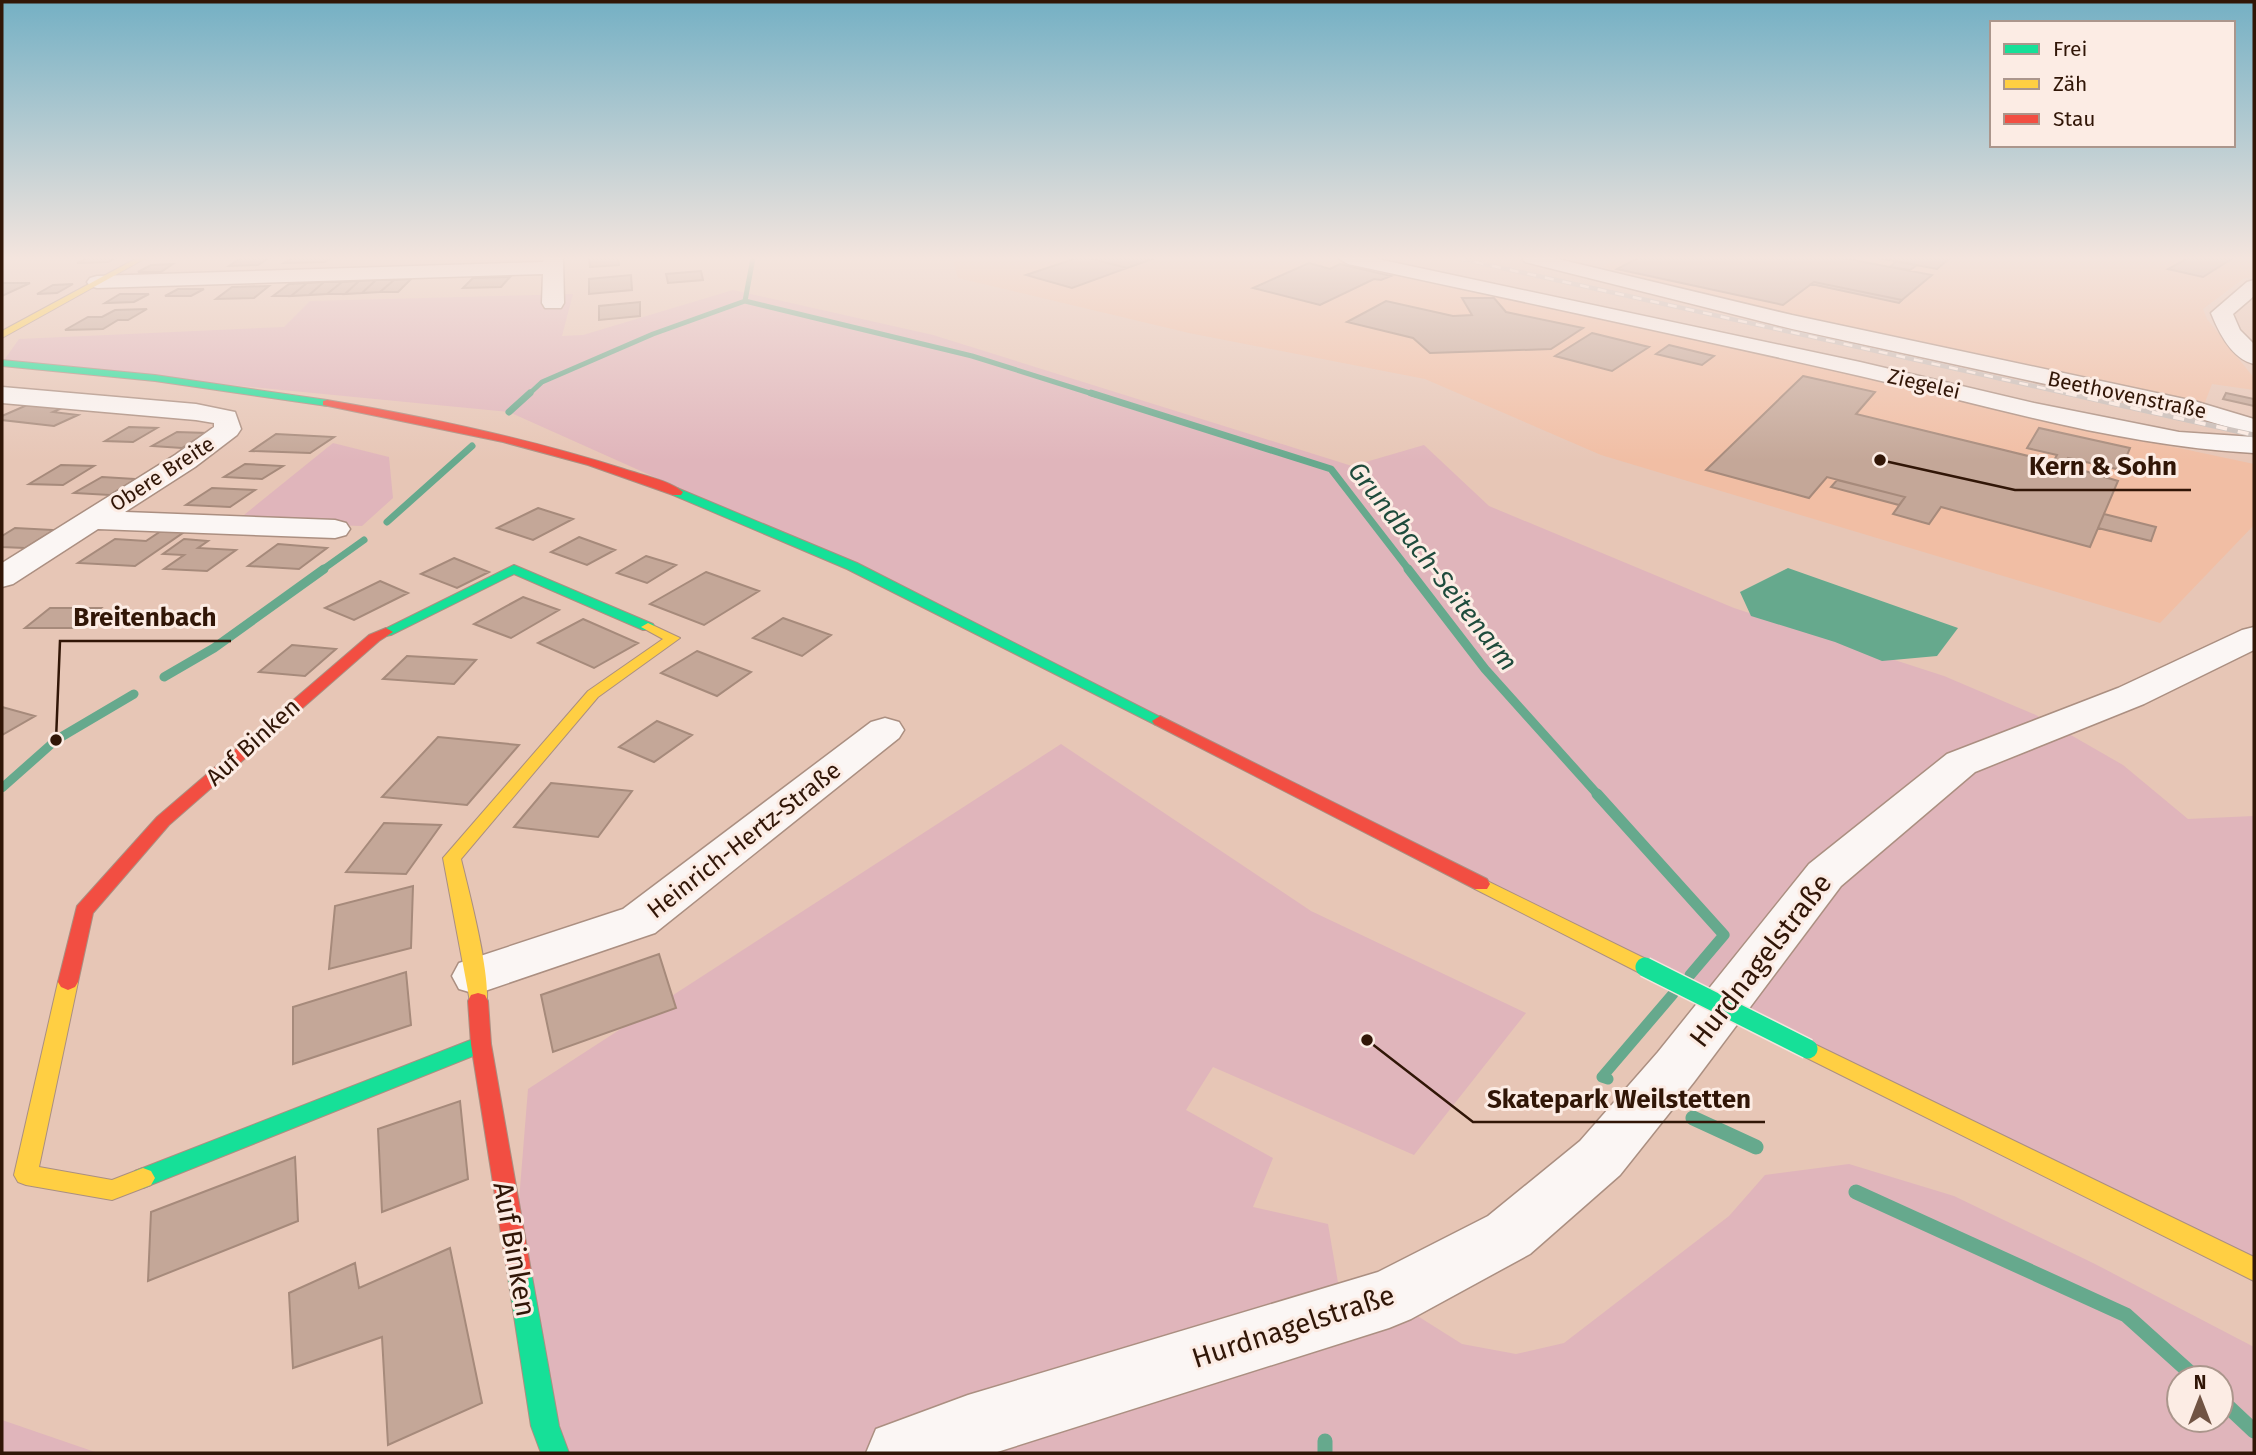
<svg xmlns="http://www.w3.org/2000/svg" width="2256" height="1455" font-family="'Fira Sans',sans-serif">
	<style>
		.built { fill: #f1bea4 }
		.green { fill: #e0b5bb; fill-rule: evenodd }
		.water { fill: #66a98d }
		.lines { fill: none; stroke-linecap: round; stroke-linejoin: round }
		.stream-far4 { stroke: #66a98d; stroke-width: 5 }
		.stream-far3 { stroke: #66a98d; stroke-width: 7 }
		.stream-far2 { stroke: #66a98d; stroke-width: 9 }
		.stream-far1 { stroke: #66a98d; stroke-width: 11 }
		.stream { stroke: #66a98d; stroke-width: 15 }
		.building { fill: #c4a798; stroke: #a68a7b; stroke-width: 2 }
		.street-casing { stroke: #ab8f81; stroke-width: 3 }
		.fast-casing { stroke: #ab8f81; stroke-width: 2 }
		.slow-casing { stroke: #ab8f81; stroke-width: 2 }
		.jam-casing { stroke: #ab8f81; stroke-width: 2 }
		.street { fill: #fbf6f4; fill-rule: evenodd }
		.fast { fill: #16e098; fill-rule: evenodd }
		.slow { fill: #ffcf43; fill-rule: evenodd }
		.jam { fill: #f24e42; fill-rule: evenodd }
		.rail-far1-casing { stroke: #c8beb9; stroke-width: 4.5 }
		.rail-casing { stroke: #c8beb9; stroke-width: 5 }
		.rail-far1 { stroke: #fcece4; stroke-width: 2.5; stroke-dasharray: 9; stroke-linecap: butt }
		.rail { stroke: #fcece4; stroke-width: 3.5; stroke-dasharray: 11; stroke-linecap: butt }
		.fast-bridge-casing { stroke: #f4e5de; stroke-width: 22; stroke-linecap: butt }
		.fast-bridge { stroke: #16e098; stroke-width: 19 }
		.labels { text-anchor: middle; stroke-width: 6; stroke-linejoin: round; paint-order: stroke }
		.far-street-label { font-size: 21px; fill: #311607; stroke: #fcece4 }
		.street-label { font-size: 24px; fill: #311607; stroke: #fcece4 }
		.water-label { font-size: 26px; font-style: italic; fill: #1e4b3c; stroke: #fcece4 }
		.near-street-label { font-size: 28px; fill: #311607; stroke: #fcece4 }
		.leader { fill: none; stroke: #311607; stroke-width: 2.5 }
		.callout-dot { fill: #311607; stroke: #fcece4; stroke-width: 2.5 }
		.callout-label { font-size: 26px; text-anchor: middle; font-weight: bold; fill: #311607; stroke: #fcece4; stroke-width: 6; stroke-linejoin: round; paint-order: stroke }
	</style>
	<rect width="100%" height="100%" fill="#e7c6b6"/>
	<!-- built -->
	<path class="built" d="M952 258H1352L2014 413 2254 464V525L2160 623 1601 455 1425 379 1189 333 958 278Z
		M1620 258H2254V276L2243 279 2203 309 2207 319 2254 378V390L2212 384 2204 405 1765 310 1602 267Z"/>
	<!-- green -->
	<path class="green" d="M733 290 933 335 1352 466 1424 445 1489 506 1734 608 1944 676 2036 715 2123 765 2188 819 2254 816V1269L1808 1049 815 549 509 412 2 363 19 339 284 327 310 301 573 294 562 336 583 335Z
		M333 443 389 457 393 498 362 526 241 522 239 519Z
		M1061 744 1311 911 1526 1013 1414 1155 1213 1067 1186 1110 1273 1158 1253 1207 1328 1224 1343 1312 1389 1298 1462 1344 1516 1354 1564 1343 1729 1216 1765 1175 1849 1164 1954 1196 2095 1264 2254 1347V1453H555L545 1426 515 1250 528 1089ZM2179 1378H2221V1420H2179Z
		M2 1420 98 1453H2Z"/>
	<!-- water -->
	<path class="water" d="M1788 568 1958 628 1937 656 1882 661 1835 642 1751 616 1740 592Z"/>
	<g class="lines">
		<!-- stream-far4 -->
		<path class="stream-far4" d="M745 301 972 356 1096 395
			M745 301 753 258
			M528 395 542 382 653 334 745 301"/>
		<!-- stream-far3 -->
		<path class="stream-far3" d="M1091 393 1331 469 1409 570
			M509 412 530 393
			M387 522 472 446
			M322 570 364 540"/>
		<!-- stream-far2 -->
		<path class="stream-far2" d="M1408 569 1485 669 1599 796
			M164 677 214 648 324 569
			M2 788 56 740 134 694"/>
		<!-- stream-far1 -->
		<path class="stream-far1" d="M1597 794 1724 935 1690 975
			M1608 1079 1602 1077 1673 994"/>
		<!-- stream -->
		<path class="stream" d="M1693 1118 1756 1147
			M1856 1192 2126 1315 2196 1378
			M2221 1400 2254 1431
			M1325 1441V1453"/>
	</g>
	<!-- building -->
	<path class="building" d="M88 258H116L108 262 77 263Z
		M241 258H269L258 265 229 266Z
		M292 258H331L325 262 284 263Z
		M589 258H618L619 265 590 267Z
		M1077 258H1088L1127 268 1072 288 1026 275Z
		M1088 258H1155L1127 268Z
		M1638 258H1843L1932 275 1902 300 1814 282 1783 305 1617 269Z
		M1878 258H1950L1937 269Z
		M2188 258H2233L2203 277 2168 269Z
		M1896 261 1917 265 1910 270 1890 267Z
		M1309 263 1330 269 1340 264 1391 276 1381 280 1374 279 1320 305 1253 288Z
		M173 264 161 272H138L151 265Z
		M701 271 703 280 668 283 666 274Z
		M631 275 632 290 589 294V279Z
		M510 277 501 287 463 288 473 278Z
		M411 279 398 292H380L394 280Z
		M376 280 362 293 345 294 359 281Z
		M376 280H394L380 292 362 293Z
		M359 281 345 294H327L342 282Z
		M324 282 309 295 291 296 307 283Z
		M324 282H342L327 294 309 295Z
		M1814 282 1902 300 1899 303 1811 284Z
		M2 283H30L2 296Z
		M307 283 291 296H273L289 284Z
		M73 284 57 293 37 294 53 285Z
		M269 286 254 298 216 299 232 287Z
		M178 289H204L191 296H165Z
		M120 294H149L134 302 105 303Z
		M1462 298H1494L1506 312 1583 328 1551 349 1430 353 1413 338 1347 322 1386 301 1453 316 1472 315Z
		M640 302V316L599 320V306Z
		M147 309 128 320H118L103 329 65 330 88 317H102L115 310Z
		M1592 333 1649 347 1612 371 1555 356Z
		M1669 345 1714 356 1702 365 1656 354Z
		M1803 376 1875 392 1856 414 2053 462 2057 455 2027 448 2039 428 2130 448 2121 470 2068 458 2065 465 2118 481 2090 547 1941 507 1929 524 1893 514 1905 497 1827 477 1809 498 1706 470Z
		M2226 393 2254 399V406L2223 399Z
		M27 405 62 408 53 412 78 415 54 426 2 420V416Z
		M129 427 157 428 133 442 105 441Z
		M177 432 206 433 182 448 152 446Z
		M276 434 334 437 310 453 251 451Z
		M245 464 283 466 262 479 224 477Z
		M61 465 94 466 63 485 29 484Z
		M102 477 136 479 110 495 74 493Z
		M1837 480 1905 497 1899 505 1831 487Z
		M212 488 255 490 230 507 186 505Z
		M538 508 573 519 533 540 497 528Z
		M2104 514 2156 527 2151 541 2098 528Z
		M15 528 54 530 25 548 2 547V536Z
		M164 529 187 530 135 566 78 563 115 539 146 541Z
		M579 537 615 550 587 565 551 552Z
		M184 539 208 541 198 548 236 550 207 571 164 569 184 555 163 554Z
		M278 544 327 548 299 569 248 566Z
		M646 556 676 565 647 583 617 573Z
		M454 558 489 572 457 588 421 574Z
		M706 572 759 591 704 625 650 604Z
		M380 581 408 593 354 620 325 608Z
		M523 597 559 610 511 638 474 624Z
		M50 608H101L77 628H25Z
		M783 618 831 635 802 656 753 638Z
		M583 619 638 643 594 668 538 643Z
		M292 645 336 649 305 676 259 672Z
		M697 651 751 672 717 696 661 673Z
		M407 656 476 660 454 684 383 679Z
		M2 707 35 716 2 735Z
		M657 721 692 735 654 762 619 747Z
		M438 737 519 745 467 805 382 797Z
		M551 783 632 791 598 837 514 827Z
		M384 823 441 825 406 874 346 872Z
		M413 886 411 948 329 969 335 906Z
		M659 954 676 1008 553 1052 541 995Z
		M406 972 411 1025 293 1064V1007Z
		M460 1101 468 1179 382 1212 378 1129Z
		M295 1157 298 1221 148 1281 151 1212Z
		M450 1248 482 1403 388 1445 382 1337 293 1368 289 1293 355 1263 359 1288Z"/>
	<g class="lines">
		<defs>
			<path id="street" d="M544 258H563L564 303 561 308H545L542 303 543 274 97 288 90 286 87 282 90 278 97 276 543 262Z
				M1338 258H1373L1860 362 2034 403 2179 432 2254 437V453C2120 446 1990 406 1860 376 1690 337 1519 301 1348 264Z
				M1522 258H1554L1792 315 2194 401 2254 419V435L2188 415 1792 329 1525 262Z
				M2254 280V296L2233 314 2240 330 2254 344V364C2232 359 2219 333 2211 313L2247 282Z
				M2 387 196 404 235 412 241 429 237 435 195 467 125 512 335 520 346 523 350 529 346 535 335 538 98 529 13 584 2 587V563L175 455 214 427V423L196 420 2 403Z
				M2254 627V650L2144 704 1975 772 1841 886 1694 1082 1620 1175 1530 1254 1411 1319 1389 1328 994 1453H866L876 1429 968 1395 1378 1272 1488 1216 1580 1141 1658 1052 1809 864 1947 754 2118 688 2242 630Z
				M885 718 899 722 904 730 899 738 655 933 476 994 459 989 452 976 459 963 623 909 871 722Z"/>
			<path id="fast" d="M2 360 155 375 327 400 332 403 327 406 155 381 2 366Z
				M677 488 857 563 1168 721 1160 726 1154 724 847 569 673 495 671 492Z
				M514 565 653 624 655 627 653 630H643L514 574 391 635 386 636 379 632Z
				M481 1036 488 1038 491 1044 488 1050 143 1188 135 1185 131 1178 135 1171Z
				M519 1259 528 1263 531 1271 559 1426 569 1453H541L531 1426 507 1271 510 1263Z"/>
			<path id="slow" d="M137 258H146L2 338V331Z
				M648 623 680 638 598 697 461 859C467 884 495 989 485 1007L478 1009 471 1007 443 858 588 691 663 639 641 627Z
				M1481 878 1652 962 1655 967 1652 972 1645 974 1638 972 1475 889 1472 884 1475 879Z
				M68 974 75 977 78 982 39 1167 112 1180 143 1168 151 1171 155 1178 151 1185 112 1200 26 1185 18 1182 14 1175 58 982 61 977Z
				M1808 1041 2254 1257V1281L1801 1055 1797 1049 1801 1043Z"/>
			<path id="jam" d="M327 400C427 417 527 438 624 469 641 475 669 480 683 492L681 495H673L588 465 503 442 323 405V401Z
				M386 628 393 632 379 641 169 825 93 913 78 982 75 987 68 990 61 987 58 982 77 906 157 817 369 635Z
				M1160 716 1487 879 1490 884 1487 889H1475L1154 724 1152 721Z
				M478 993 485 995 488 1001 491 1044 531 1271 528 1279 519 1283 510 1279 507 1271 471 1044 468 1001 471 995Z"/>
		</defs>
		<!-- street casing -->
		<use href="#street" class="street-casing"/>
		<!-- fast casing -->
		<use href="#fast" class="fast-casing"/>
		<!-- slow casing -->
		<use href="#slow" class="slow-casing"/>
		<!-- jam casing -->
		<use href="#jam" class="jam-casing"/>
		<!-- street -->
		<use href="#street" class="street"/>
		<!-- fast -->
		<use href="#fast" class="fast"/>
		<!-- slow -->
		<use href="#slow" class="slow"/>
		<!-- jam -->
		<use href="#jam" class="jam"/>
		<defs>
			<path id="rail-far1" d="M1457 258 2074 395"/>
			<path id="rail" d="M2066 393 2254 435"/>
		</defs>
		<!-- rail-far1 casing -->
		<use href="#rail-far1" class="rail-far1-casing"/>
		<!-- rail casing -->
		<use href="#rail" class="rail-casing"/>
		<!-- rail-far1 -->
		<use href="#rail-far1" class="rail-far1"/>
		<!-- rail -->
		<use href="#rail" class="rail"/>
		<defs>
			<path id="fast-bridge" d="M1645 967 1808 1049"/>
		</defs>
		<!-- fast-bridge casing -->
		<use href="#fast-bridge" class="fast-bridge-casing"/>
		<!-- fast-bridge -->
		<use href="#fast-bridge" class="fast-bridge"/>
	</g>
	<!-- sky -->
	<linearGradient id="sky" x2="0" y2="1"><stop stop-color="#74b0c4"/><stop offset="0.56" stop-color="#f4e5de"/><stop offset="1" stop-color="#f4e5de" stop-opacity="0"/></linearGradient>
	<rect width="2256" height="461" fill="url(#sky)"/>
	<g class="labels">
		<!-- far-street labels -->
		<g class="far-street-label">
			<text transform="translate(1924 384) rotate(13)" y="7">Ziegelei</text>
			<text transform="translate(2127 395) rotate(12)" y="7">Beethovenstraße</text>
			<text transform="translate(162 474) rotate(-33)" y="7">Obere Breite</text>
		</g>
		<!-- street labels -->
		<g class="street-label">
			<text transform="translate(253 742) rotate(-42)" y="8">Auf Binken</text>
			<text transform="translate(744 840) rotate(-38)" y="8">Heinrich-Hertz-Straße</text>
		</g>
		<!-- water labels -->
		<g class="water-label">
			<text transform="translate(1433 566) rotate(52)" y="9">Grundbach-Seitenarm</text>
		</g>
		<!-- near-street labels -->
		<g class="near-street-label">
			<text transform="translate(1760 960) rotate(-52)" y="10">Hurdnagelstraße</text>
			<text transform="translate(515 1249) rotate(80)" y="10">Auf Binken</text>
			<text transform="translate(1293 1326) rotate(-18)" y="10">Hurdnagelstraße</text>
		</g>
	</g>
	<!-- callouts -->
	<path class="leader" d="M1880 460L2015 490H2191M56 740L60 641H231M1367 1040L1473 1122H1765"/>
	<g class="callout-dot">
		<circle cx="1880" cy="460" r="7"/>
		<circle cx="56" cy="740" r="7"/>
		<circle cx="1367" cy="1040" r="7"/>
	</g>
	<g class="callout-label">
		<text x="2103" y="475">Kern &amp; Sohn</text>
		<text x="145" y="626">Breitenbach</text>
		<text x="1619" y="1108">Skatepark Weilstetten</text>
	</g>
	<!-- border -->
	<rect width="2256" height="1455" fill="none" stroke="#311607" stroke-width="7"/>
	<!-- legend -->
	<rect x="1990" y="21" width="245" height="126" fill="#fcece4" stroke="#ab968c" stroke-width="2"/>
	<rect x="2004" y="44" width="35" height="10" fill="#16e098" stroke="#ab968c" stroke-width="2"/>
	<text x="2053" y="56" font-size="21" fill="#311607">Frei</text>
	<rect x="2004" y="79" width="35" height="10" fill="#ffcf43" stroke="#ab968c" stroke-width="2"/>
	<text x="2053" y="91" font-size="21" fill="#311607">Zäh</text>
	<rect x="2004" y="114" width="35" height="10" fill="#f24e42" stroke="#ab968c" stroke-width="2"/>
	<text x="2053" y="126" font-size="21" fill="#311607">Stau</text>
	<!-- north arrow -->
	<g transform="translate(2200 1399)"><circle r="33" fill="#fcece4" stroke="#ab968c" stroke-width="2"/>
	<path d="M0-5L12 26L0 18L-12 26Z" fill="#715444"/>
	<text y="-10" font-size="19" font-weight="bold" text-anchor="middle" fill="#311607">N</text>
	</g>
</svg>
